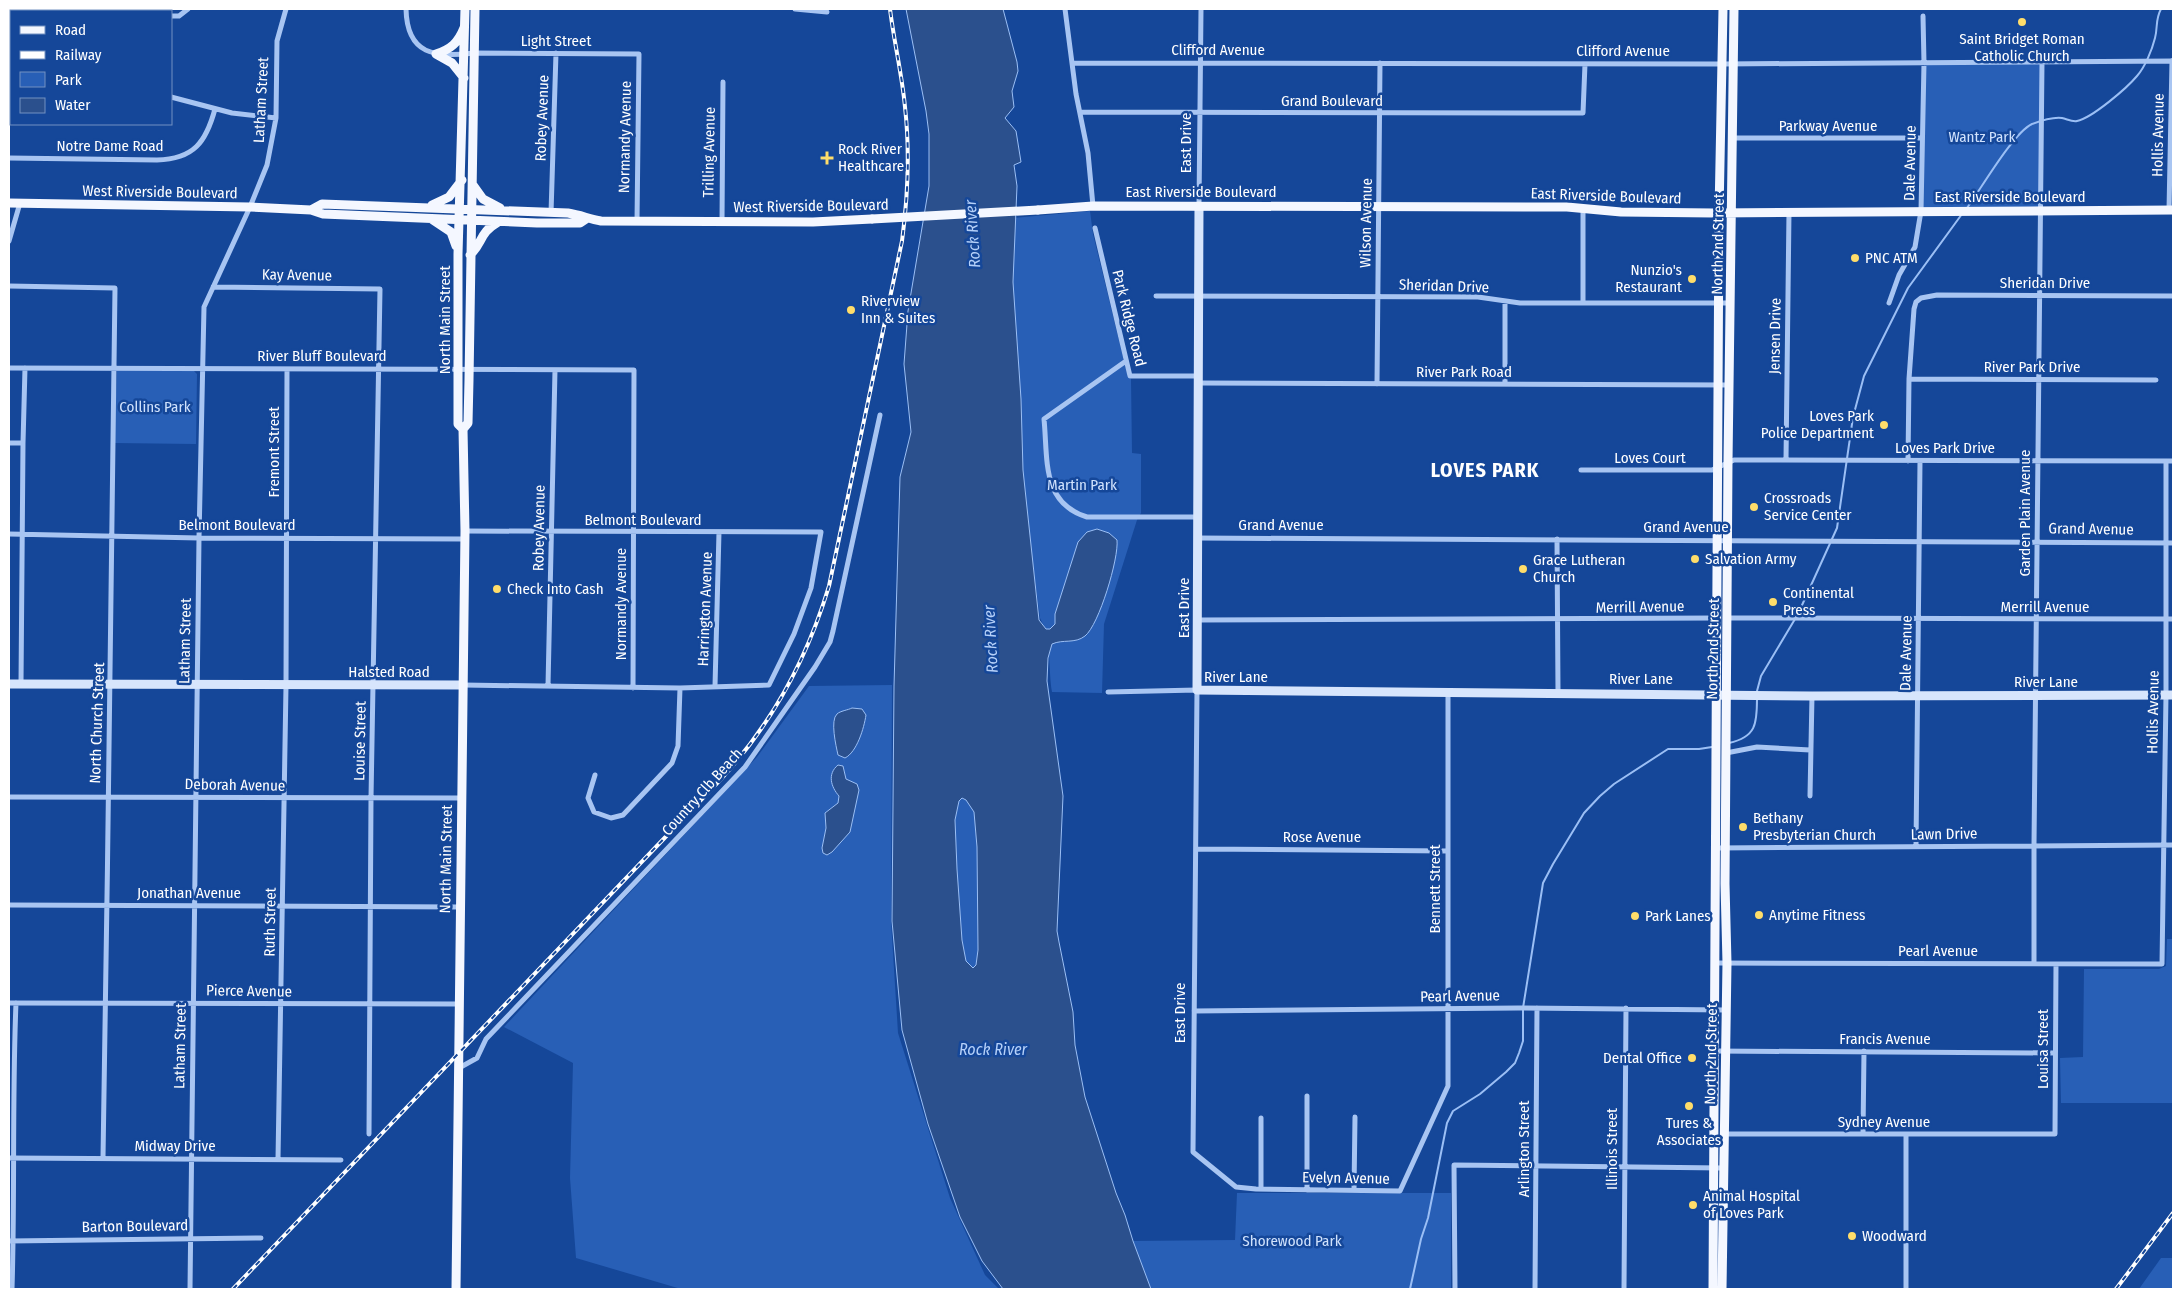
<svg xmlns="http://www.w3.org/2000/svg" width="2182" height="1298" font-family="'Fira Sans Condensed',sans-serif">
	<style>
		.green { fill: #285fb6 }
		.water { fill: #2b508d; stroke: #9bbff5; fill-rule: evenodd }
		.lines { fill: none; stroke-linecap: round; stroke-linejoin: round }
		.stream { stroke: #9bbff5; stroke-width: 2 }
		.street { stroke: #a8c5f2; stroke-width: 5 }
		.secondary { stroke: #d7e5fc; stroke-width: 9 }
		.primary { stroke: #f4f7ff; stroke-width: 9 }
		.rail-casing { stroke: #fff; stroke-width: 4 }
		.rail { stroke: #154799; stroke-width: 2; stroke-dasharray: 5.5; stroke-linecap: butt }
		.primary-bridge { stroke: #f4f7ff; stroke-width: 9 }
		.poi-dot { fill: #ffdd6a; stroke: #154799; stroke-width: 2 }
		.labels { text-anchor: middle; stroke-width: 5; stroke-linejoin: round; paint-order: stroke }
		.poi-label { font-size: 15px; fill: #fff; stroke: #154799; text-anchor: start }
		.street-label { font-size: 15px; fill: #fff; stroke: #154799 }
		.park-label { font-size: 15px; fill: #d0e2fd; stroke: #154799 }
		.water-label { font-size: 16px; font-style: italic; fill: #b5d0f9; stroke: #154799 }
		.district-label { font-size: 20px; font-weight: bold; letter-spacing: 1px; fill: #fff; stroke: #154799 }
	</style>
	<rect width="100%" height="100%" fill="#154799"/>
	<!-- green -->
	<path class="green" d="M2042 62 2039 211H1921L1924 63Z
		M1090 211 1093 234 1128 377 1131 379 1132 453 1141 454V513L1137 520 1104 624 1102 693 1052 692C1048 668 1052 640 1040 618L1021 473 1012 322V218Z
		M117 371H194L197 374 196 444 114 443Z
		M892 685 891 921 898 1033 950 1198 985 1275 999 1289H681L576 1258 570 1178 573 1063 504 1027 757 757 809 686Z
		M961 798 966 800 974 812 977 847 978 950 976 965 973 968 966 961 962 940 957 869 955 820 959 801Z
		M2167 939H2173V1103H2061L2060 1058 2083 1057 2084 969H2159L2166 966Z
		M1237 1193H1451V1289H1149L1133 1241 1235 1240Z
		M2161 1258H2173V1289H2139Z"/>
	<!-- water -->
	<path class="water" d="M906 9H1003L1017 62 1018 71 1012 91 1014 107 1005 118 1016 131 1021 162 1014 165 1017 186 1013 282 1021 399 1023 470 1039 620 1046 629H1050L1055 624V614L1078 542 1087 532 1097 529 1109 533 1117 540C1119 558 1099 625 1085 636 1075 644 1063 639 1052 644L1048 658 1047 681 1063 796 1057 931 1059 942 1073 1012 1075 1045 1085 1097 1116 1193 1125 1215 1133 1241 1151 1289H1003L982 1261 960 1217 928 1124 902 1030 892 921 894 686 900 477 911 432 904 364 908 311 929 186V134L926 111ZM962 798 966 800 974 812 977 847 978 950 976 965 973 968 966 961 962 940 957 869 955 820 959 801Z
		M852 708 862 709 866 715C864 728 857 752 845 758L838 755C836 746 830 720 837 714 840 711 848 710 852 708Z
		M838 765 843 766 846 779 857 784 859 790 850 832 832 852 827 855 823 853 822 848 826 828 825 813 838 803 839 796C831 787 827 774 838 765Z"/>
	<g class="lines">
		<!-- stream -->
		<path class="stream" d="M1967 208C1981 189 2013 133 2032 124 2040 121 2054 117 2062 118 2067 119 2072 122 2077 121 2092 118 2127 88 2137 76 2145 67 2152 50 2155 38 2158 27 2155 20 2161 9
			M1757 691 1761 676 1798 614 1837 528 1853 417 1864 376 1908 288 1962 214
			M1729 743C1756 737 1757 724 1757 699
			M1410 1289 1421 1239 1428 1218 1447 1123 1453 1111 1480 1094 1506 1072 1515 1063 1519 1053 1523 1041V1008L1543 883 1553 864 1584 813 1600 796 1614 784 1668 749H1699L1712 747"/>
		<!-- street -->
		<path class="street" d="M406 9C407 55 435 58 474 53L639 54 637 221
			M795 9 827 12
			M1065 9 1076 94 1088 153 1093 206
			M9 14H11
			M171 16H179L188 9
			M1073 63 1723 64 2173 61
			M9 89H11
			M171 97 232 113 276 118
			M1081 112 1583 113 1585 64
			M1734 138H1922
			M9 158 157 160C194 159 206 142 215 109
			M1199 206 1201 9
			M1583 208V303
			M2169 210 2172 61
			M551 213 556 53
			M722 222 723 82
			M1095 228 1130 376H1198
			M9 241 20 203
			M9 286 115 288C113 578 107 868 103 1158
			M213 287 380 289 371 798 369 1134
			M1156 296 1478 297 1520 303H1730
			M1505 301V384
			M1889 303 1899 275 1915 247 1921 211 1924 63 1923 16
			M1126 361 1044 419C1048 459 1041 503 1087 517H1198
			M9 368 634 370 633 688
			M1909 379 2156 380
			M1198 383 1729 385
			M1377 384 1380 63
			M9 443H23
			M1786 460 1789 212
			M1908 461 1909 379 1914 309 1916 302 1921 298 1937 295 2173 296
			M1581 470H1712L1734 460 2173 461
			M9 534 199 538 465 539
			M1198 538 2173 543
			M1557 539 1558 692
			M1726 618 2173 619
			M1198 620 1717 618
			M21 684 23 443 25 368
			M463 685 680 688 769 685 794 634 811 588 821 532 465 531
			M548 686 555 370
			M715 686 719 532
			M1108 692 1197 690 1193 1152 1236 1187 1256 1189 1400 1191 1448 1086V692
			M1726 753 1757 747 1810 750
			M595 775 588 798 594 812 611 818 623 815 672 763 678 746 680 688
			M1810 796 1812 696
			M9 797 461 798
			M1916 846 1920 461
			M1716 848 2173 845
			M1196 849 1448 851
			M9 905 460 907
			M1714 963 2162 964 2166 695V461
			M2034 964V845L2042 62
			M9 1003 458 1004
			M1194 1011 1518 1008 1726 1010
			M1715 1051 2055 1053
			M459 1068 477 1058 486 1039 745 767 815 667 830 642 833 631 880 415
			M1261 1118V1189
			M1723 1134H2055L2056 964
			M1863 1134 1864 1051
			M9 1158 341 1160
			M278 1159 286 686 287 369
			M1307 1190V1096
			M1354 1190 1355 1117
			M9 1241 261 1238
			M12 1289C15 1194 12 1098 16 1003
			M190 1289 199 538 204 307 250 207 267 165 276 118 277 41 286 9
			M1455 1289 1454 1165 1723 1168
			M1535 1289 1537 1008
			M1624 1289 1626 1008
			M1906 1289V1134"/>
		<!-- secondary -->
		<path class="secondary" d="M1199 206 1197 690 1812 696 2173 695
			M9 684 463 685"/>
		<!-- primary -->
		<path class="primary" d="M436 54C451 49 458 43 464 28
			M436 54 452 63 464 78
			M473 185 483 199 500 208
			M9 203 250 207 311 210 323 214 537 223H580L586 219
			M432 205 449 197 462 180
			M311 210 322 204 568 213C581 215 589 219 601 221L813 222 872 219
			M1038 210 1093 206 1567 207 1621 212 1714 213 2173 210
			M433 220 451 232 456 246
			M470 255C483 243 479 233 498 222
			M463 429 458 424V254L465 9
			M456 1289 465 531 463 429 468 423 469 380 475 9
			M1713 1289 1719 213 1723 9
			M1722 1289 1727 963 1725 884 1728 462 1734 9"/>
		<defs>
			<path id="rail" d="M233 1289 720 780C772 724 807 659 829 586L902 241C908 196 910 152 905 107 902 74 894 42 890 9
				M2116 1289 2173 1213"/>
		</defs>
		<!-- rail casing -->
		<use href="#rail" class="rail-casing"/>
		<!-- rail -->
		<use href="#rail" class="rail"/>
		<!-- primary-bridge -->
		<path class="primary-bridge" d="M872 219 1038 210"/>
	</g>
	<!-- markers -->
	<g class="poi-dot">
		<circle cx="2022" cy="22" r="5"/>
		<path d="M824.5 150.5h5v5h5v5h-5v5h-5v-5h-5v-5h5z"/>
		<circle cx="1855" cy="258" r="5"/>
		<circle cx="1692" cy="279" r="5"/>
		<circle cx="851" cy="310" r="5"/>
		<circle cx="1884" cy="425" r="5"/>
		<circle cx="1754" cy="507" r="5"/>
		<circle cx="1695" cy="559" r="5"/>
		<circle cx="1523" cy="569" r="5"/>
		<circle cx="497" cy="589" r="5"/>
		<circle cx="1773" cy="602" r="5"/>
		<circle cx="1743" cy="827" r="5"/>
		<circle cx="1759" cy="915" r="5"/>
		<circle cx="1635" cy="916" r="5"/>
		<circle cx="1692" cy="1058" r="5"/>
		<circle cx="1689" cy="1106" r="5"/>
		<circle cx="1693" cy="1205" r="5"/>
		<circle cx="1852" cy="1236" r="5"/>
	</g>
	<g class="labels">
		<!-- poi labels -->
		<g class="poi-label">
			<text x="2022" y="44" text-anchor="middle">Saint Bridget Roman<tspan x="2022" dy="17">Catholic Church</tspan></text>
			<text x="838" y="154">Rock River<tspan x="838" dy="17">Healthcare</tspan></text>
			<text x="1865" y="263">PNC ATM</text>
			<text x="1682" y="275" text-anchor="end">Nunzio's<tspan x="1682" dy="17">Restaurant</tspan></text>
			<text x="861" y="306">Riverview<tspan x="861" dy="17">Inn &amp; Suites</tspan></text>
			<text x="1874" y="421" text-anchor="end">Loves Park<tspan x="1874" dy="17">Police Department</tspan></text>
			<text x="1764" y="503">Crossroads<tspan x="1764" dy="17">Service Center</tspan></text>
			<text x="1705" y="564">Salvation Army</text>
			<text x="1533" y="565">Grace Lutheran<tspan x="1533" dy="17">Church</tspan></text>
			<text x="507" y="594">Check Into Cash</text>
			<text x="1783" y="598">Continental<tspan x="1783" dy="17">Press</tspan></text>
			<text x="1753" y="823">Bethany<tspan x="1753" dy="17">Presbyterian Church</tspan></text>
			<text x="1769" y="920">Anytime Fitness</text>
			<text x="1645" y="921">Park Lanes</text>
			<text x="1682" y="1063" text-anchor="end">Dental Office</text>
			<text x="1689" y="1128" text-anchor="middle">Tures &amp;<tspan x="1689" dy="17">Associates</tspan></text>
			<text x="1703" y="1201">Animal Hospital<tspan x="1703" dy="17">of Loves Park</tspan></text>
			<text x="1862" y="1241">Woodward</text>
		</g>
		<!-- street labels -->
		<g class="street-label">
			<text x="556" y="46">Light Street</text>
			<text x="1218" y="55">Clifford Avenue</text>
			<text x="1623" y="56">Clifford Avenue</text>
			<text transform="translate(261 100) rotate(-87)" y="5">Latham Street</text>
			<text x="1332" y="106">Grand Boulevard</text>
			<text transform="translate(542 118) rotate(-88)" y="5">Robey Avenue</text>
			<text x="1828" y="131">Parkway Avenue</text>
			<text transform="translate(2158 135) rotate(-89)" y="5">Hollis Avenue</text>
			<text transform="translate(625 137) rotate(-89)" y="5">Normandy Avenue</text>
			<text transform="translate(1186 143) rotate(-90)" y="5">East Drive</text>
			<text x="110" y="151">Notre Dame Road</text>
			<text transform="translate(709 152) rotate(-89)" y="5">Trilling Avenue</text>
			<text transform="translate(1910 163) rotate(-89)" y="5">Dale Avenue</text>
			<text transform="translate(160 192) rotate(1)" y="5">West Riverside Boulevard</text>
			<text x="1201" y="197">East Riverside Boulevard</text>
			<text transform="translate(1606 196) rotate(2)" y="5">East Riverside Boulevard</text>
			<text x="2010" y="202">East Riverside Boulevard</text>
			<text transform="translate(811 206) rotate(-1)" y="5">West Riverside Boulevard</text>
			<text transform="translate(1366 223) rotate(-89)" y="5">Wilson Avenue</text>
			<text transform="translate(1718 244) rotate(-89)" y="5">North 2nd Street</text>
			<text transform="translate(297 275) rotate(1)" y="5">Kay Avenue</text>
			<text x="2045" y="288">Sheridan Drive</text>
			<text transform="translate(1444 286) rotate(2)" y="5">Sheridan Drive</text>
			<text transform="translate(1129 318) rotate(76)" y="5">Park Ridge Road</text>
			<text transform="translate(445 320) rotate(-90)" y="5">North Main Street</text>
			<text transform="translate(1775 336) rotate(-89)" y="5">Jensen Drive</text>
			<text x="322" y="361">River Bluff Boulevard</text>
			<text x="2032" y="372">River Park Drive</text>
			<text x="1464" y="377">River Park Road</text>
			<text x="1945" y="453">Loves Park Drive</text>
			<text transform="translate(274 452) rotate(-90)" y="5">Fremont Street</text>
			<text x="1650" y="463">Loves Court</text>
			<text transform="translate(2025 513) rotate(-90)" y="5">Garden Plain Avenue</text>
			<text x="643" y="525">Belmont Boulevard</text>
			<text x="237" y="530">Belmont Boulevard</text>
			<text x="1281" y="530">Grand Avenue</text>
			<text x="1686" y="532">Grand Avenue</text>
			<text transform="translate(539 528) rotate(-89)" y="5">Robey Avenue</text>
			<text transform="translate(2091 529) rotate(1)" y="5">Grand Avenue</text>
			<text transform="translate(621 604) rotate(-90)" y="5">Normandy Avenue</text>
			<text transform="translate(1640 607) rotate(-1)" y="5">Merrill Avenue</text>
			<text x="2045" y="612">Merrill Avenue</text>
			<text transform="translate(1184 608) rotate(-90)" y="5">East Drive</text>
			<text transform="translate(705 609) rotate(-88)" y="5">Harrington Avenue</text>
			<text transform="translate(185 641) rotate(-89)" y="5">Latham Street</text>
			<text transform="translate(1713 649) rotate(-89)" y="5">North 2nd Street</text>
			<text transform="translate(1906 653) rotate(-89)" y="5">Dale Avenue</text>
			<text x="389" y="677">Halsted Road</text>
			<text x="1236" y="682">River Lane</text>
			<text x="1641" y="684">River Lane</text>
			<text x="2046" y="687">River Lane</text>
			<text transform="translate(2153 712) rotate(-89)" y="5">Hollis Avenue</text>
			<text transform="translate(97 723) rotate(-88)" y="5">North Church Street</text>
			<text transform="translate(360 741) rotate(-89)" y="5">Louise Street</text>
			<text transform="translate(235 785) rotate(1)" y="5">Deborah Avenue</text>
			<text transform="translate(702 792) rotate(-48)" y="5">Country Clb Beach</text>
			<text transform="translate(1944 834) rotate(-1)" y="5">Lawn Drive</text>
			<text x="1322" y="842">Rose Avenue</text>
			<text transform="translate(446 859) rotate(-89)" y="5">North Main Street</text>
			<text transform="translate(1435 889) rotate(-90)" y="5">Bennett Street</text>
			<text x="189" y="898">Jonathan Avenue</text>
			<text transform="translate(270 922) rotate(-89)" y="5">Ruth Street</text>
			<text x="1938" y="956">Pearl Avenue</text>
			<text transform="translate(249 991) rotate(1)" y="5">Pierce Avenue</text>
			<text transform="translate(1460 996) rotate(-1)" y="5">Pearl Avenue</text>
			<text transform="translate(1180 1013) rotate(-90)" y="5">East Drive</text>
			<text x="1885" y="1044">Francis Avenue</text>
			<text transform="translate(180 1046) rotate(-89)" y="5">Latham Street</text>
			<text transform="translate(2043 1049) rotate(-90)" y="5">Louisa Street</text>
			<text transform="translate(1711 1054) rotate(-89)" y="5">North 2nd Street</text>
			<text x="1884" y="1127">Sydney Avenue</text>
			<text x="175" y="1151">Midway Drive</text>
			<text transform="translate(1524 1149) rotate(-90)" y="5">Arlington Street</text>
			<text transform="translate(1612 1149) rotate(-90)" y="5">Illinois Street</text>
			<text transform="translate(1346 1178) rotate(1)" y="5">Evelyn Avenue</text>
			<text transform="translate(135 1226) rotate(-1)" y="5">Barton Boulevard</text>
		</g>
		<!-- park labels -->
		<g class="park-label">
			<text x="1982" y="142">Wantz Park</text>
			<text x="155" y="412">Collins Park</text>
			<text x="1082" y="490">Martin Park</text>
			<text x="1292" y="1246">Shorewood Park</text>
		</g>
		<!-- water labels -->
		<g class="water-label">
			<text transform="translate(972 234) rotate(-94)" y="6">Rock River</text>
			<text transform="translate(990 639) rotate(-93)" y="6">Rock River</text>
			<text x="993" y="1055">Rock River</text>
		</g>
		<!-- district labels -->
		<g class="district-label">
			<text x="1485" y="477">LOVES PARK</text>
		</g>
	</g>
	<!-- border -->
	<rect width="2182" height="1298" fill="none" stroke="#ffffff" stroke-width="20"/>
	<!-- legend -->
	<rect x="10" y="10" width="162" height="115" fill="#154799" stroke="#7391c2"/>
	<rect x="20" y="26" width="25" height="8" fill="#f4f7ff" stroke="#7391c2"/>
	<text x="55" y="35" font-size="15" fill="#ffffff">Road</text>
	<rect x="20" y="51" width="25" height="8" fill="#ffffff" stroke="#7391c2"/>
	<text x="55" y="60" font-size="15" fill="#ffffff">Railway</text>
	<rect x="20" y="72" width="25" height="15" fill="#285fb6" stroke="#7391c2"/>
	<text x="55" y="85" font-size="15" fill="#ffffff">Park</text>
	<rect x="20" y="98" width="25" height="15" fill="#2b508d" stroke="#7391c2"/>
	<text x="55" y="110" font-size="15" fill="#ffffff">Water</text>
</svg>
